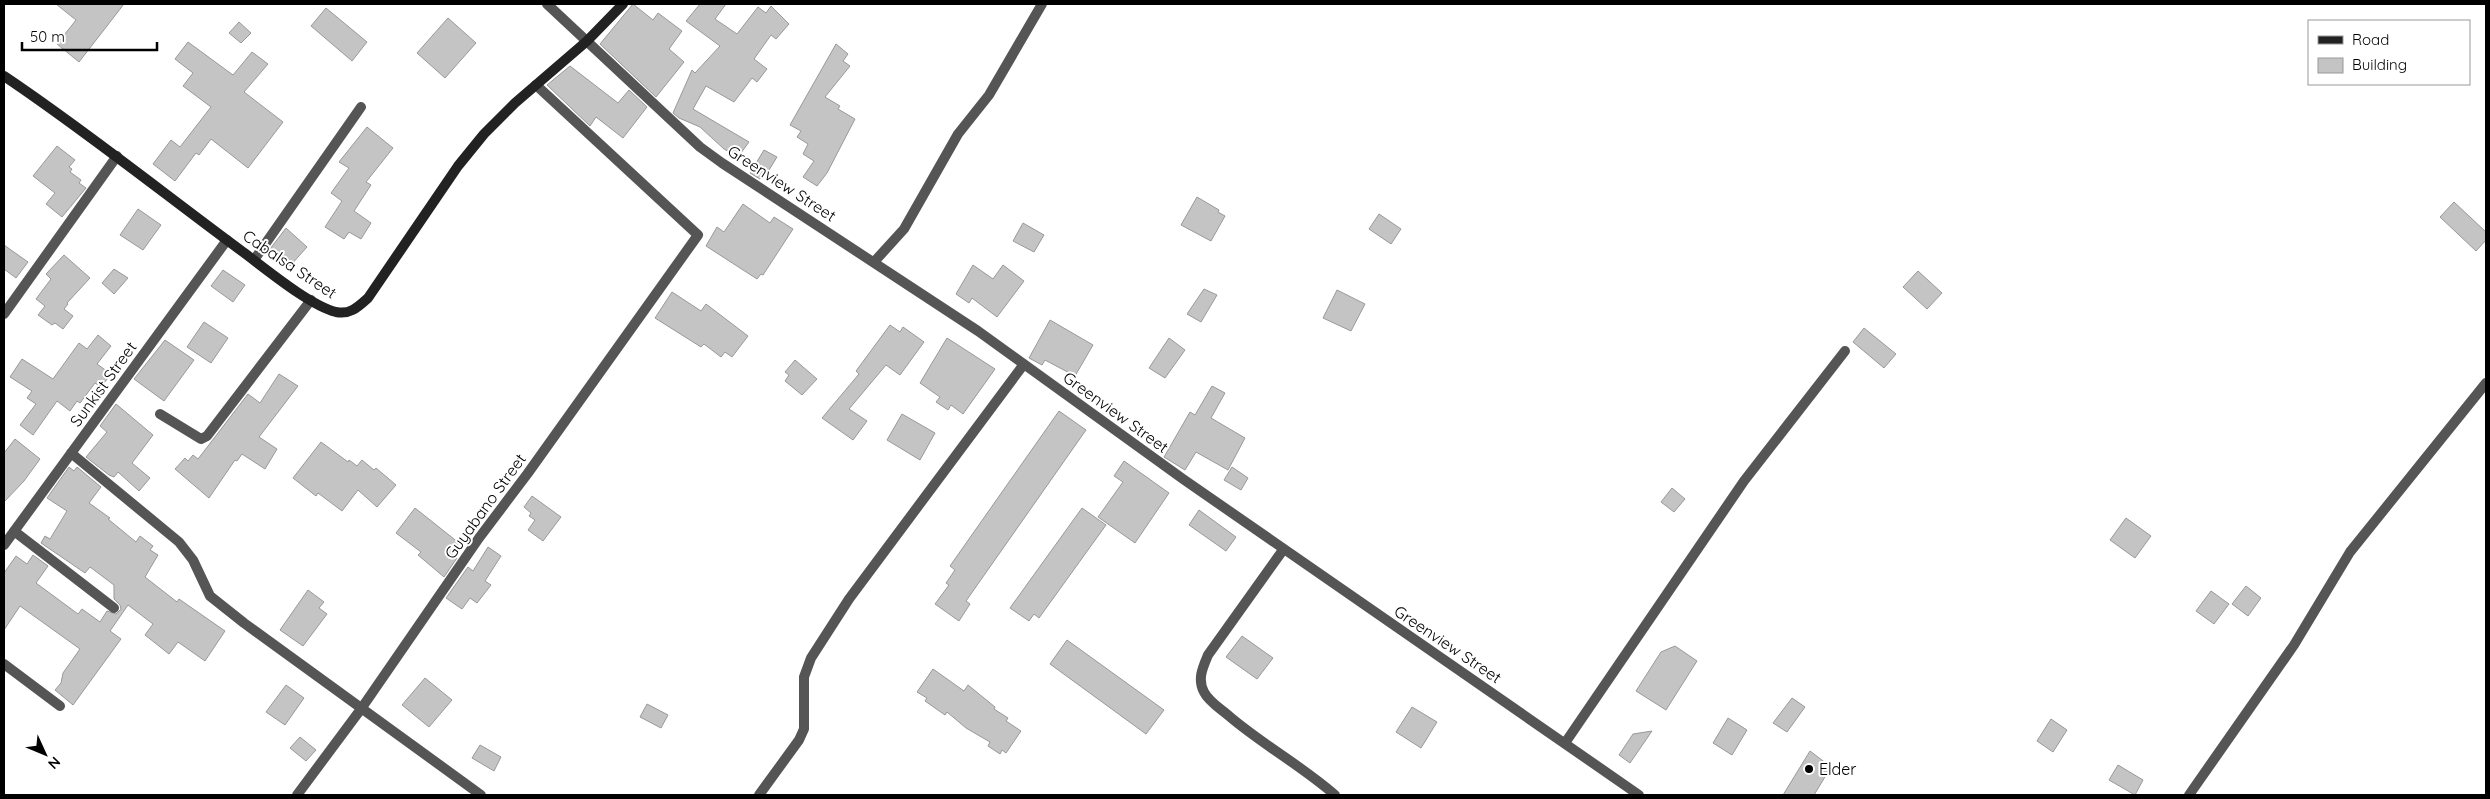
<svg xmlns="http://www.w3.org/2000/svg" width="2490" height="799" font-family="Quicksand,sans-serif">
	<style>
		.building { fill: #c4c4c4; stroke: #999 }
		.lines { fill: none; stroke-linecap: round; stroke-linejoin: round }
		.street { stroke: #555; stroke-width: 10 }
		.secondary { stroke: #222; stroke-width: 10 }
		.poi-dot { fill: #000; stroke: #fff; stroke-width: 2 }
		.labels { text-anchor: middle; stroke-width: 4; stroke-linejoin: round; paint-order: stroke }
		.street-label { font-size: 16px; fill: #000; stroke: #fff }
		.poi-label { font-size: 16px; fill: #000; stroke: #fff; text-anchor: start }
	</style>
	<rect width="100%" height="100%" fill="#fff"/>
	<!-- building -->
	<path class="building" d="M56 4H124L79 62 57 44 76 20Z
		M633 4 653 20 658 13 682 31 669 49 684 62 656 97 600 44Z
		M700 4H726L715 19 737 34 758 7 766 13 771 6 789 24 776 39 771 35 754 59 767 69 757 82 752 78 734 102 706 86 693 109 749 142 738 157 724 149 700 127 679 118 673 113 692 70 695 73 720 46 686 21Z
		M326 8 367 42 352 61 311 26Z
		M448 18 476 43 445 78 417 53Z
		M239 22 251 33 241 43 229 33Z
		M188 42 233 75 252 52 268 64 244 92 283 122 248 168 211 139 199 155 196 153 175 181 153 164 171 140 180 147 211 107 183 86 193 73 175 59Z
		M836 44 848 54 843 61 850 66 825 97 840 106 838 109 855 119 827 173 817 186 803 177 814 161 803 154 808 144 797 137 801 131 790 125Z
		M570 66 618 103 629 90 647 107 623 138 596 117 590 126 547 85Z
		M367 127 393 148 366 182 371 185 354 211 371 223 361 239 349 232 344 239 325 227 342 201 331 193 349 168 339 162Z
		M57 146 75 160 69 167 72 169 70 172 81 180 79 183 86 188 62 217 46 204 55 193 33 176Z
		M764 150 777 157 769 170 760 179 750 173Z
		M1197 197 1219 210 1218 212 1225 216 1211 241 1181 225Z
		M2454 202 2486 232V240L2476 251 2440 217Z
		M743 204 770 223 774 217 793 229 763 275 761 274 757 279 706 246 717 227 724 232Z
		M138 209 161 225 143 250 120 235Z
		M1379 214 1401 229 1391 244 1369 229Z
		M1023 223 1044 235 1034 252 1013 241Z
		M286 228 307 247 290 266 270 249Z
		M4 245 28 262 16 278 4 269Z
		M64 255 90 278 67 303 68 304 64 309 73 316 63 329 55 323 52 325 38 315 45 306 36 299 51 279 46 274Z
		M973 265 993 279 1003 265 1024 281 997 317 972 298 969 303 956 294Z
		M114 269 128 278 114 294 102 283Z
		M223 270 245 285 233 302 211 286Z
		M1918 271 1942 293 1927 309 1903 287Z
		M1204 289 1217 295 1201 322 1187 314Z
		M1337 290 1365 304 1351 331 1323 318Z
		M672 292 701 311 706 304 748 336 732 357 725 352 721 357 704 344 701 347 655 318Z
		M1050 320 1093 345 1075 376 1045 360 1042 365 1029 358Z
		M204 322 228 338 211 363 187 347Z
		M890 325 900 332 903 327 924 342 900 375 886 365 849 409 867 421 853 440 822 418 859 374 856 371Z
		M1864 328 1896 354 1884 368 1853 342Z
		M98 335 111 346 97 364 111 374 101 387 95 383 80 403 77 401 70 411 57 401 33 435 20 425 36 404 27 398 32 391 10 377 22 359 53 379 79 343 87 349Z
		M947 338 995 369 963 414 951 405 948 410 936 402 940 397 920 383Z
		M1169 338 1185 350 1165 378 1149 368Z
		M165 340 194 360 164 401 134 379Z
		M795 360 817 379 802 395 785 381 789 375 785 372Z
		M279 374 298 386 259 437 277 449 265 469 242 454 237 461 235 460 209 498 175 469 185 458 188 461 193 455 198 459 248 394 260 403Z
		M1212 386 1225 393 1211 418 1245 438 1228 470 1196 452 1185 470 1164 457 1190 412 1195 415Z
		M116 404 153 435 132 463 150 478 139 491 118 472 114 477 109 475 86 457 107 432 100 426Z
		M1059 411 1086 430 966 601 970 604 959 621 935 604 949 585 946 583 955 570 950 566Z
		M902 414 935 433 920 460 887 440Z
		M15 439 40 459 24 481 4 502V453Z
		M321 442 348 462 349 460 357 466 362 460 374 470 376 468 396 485 377 507 358 490 342 511 318 493 316 496 293 478Z
		M1124 461 1169 493 1135 543 1098 517 1123 482 1114 476Z
		M69 467 74 471 77 467 101 487 89 503 110 518 108 519 136 542 140 536 153 546 150 550 158 555 145 577 177 602 179 599 225 631 205 661 178 642 169 654 145 635 153 624 128 605 110 631 121 639 73 705 55 690 61 683 63 673 80 649 20 606 4 630V573L16 556 27 564 33 555 48 566 36 583 78 614 82 609 100 622 107 611 116 614 121 609 120 605 114 599V585L90 567 85 573 41 543 45 536 50 539 67 511 47 498Z
		M1232 467 1248 478 1241 490 1224 480Z
		M1672 488 1685 499 1674 512 1661 502Z
		M532 496 561 517 543 541 528 530 535 520 529 516 531 513 524 507Z
		M415 508 459 543 451 553 457 558 444 577 418 555 421 552 396 533Z
		M1082 508 1106 525 1039 618 1034 614 1029 621 1010 608Z
		M1199 510 1236 537 1226 551 1189 525Z
		M2126 518 2151 536 2135 558 2110 540Z
		M488 547 501 556 485 581 491 585 477 603 470 598 462 609 446 598 468 567 473 571Z
		M2246 586 2261 598 2248 616 2232 604Z
		M308 590 324 602 319 608 327 614 303 646 280 630Z
		M2211 591 2229 604 2214 624 2196 611Z
		M1242 636 1273 658 1257 679 1226 657Z
		M1067 640 1164 710 1146 734 1050 664Z
		M1675 646 1697 661 1666 710 1636 691 1661 652Z
		M933 669 964 691 968 685 995 707 994 709 1008 718 1006 721 1021 731 1006 753 1002 750 1000 754 988 746 990 742 966 728 947 712 945 715 925 701 927 698 917 692Z
		M425 678 452 700 429 727 402 705Z
		M286 685 304 698 285 725 266 712Z
		M1792 698 1805 707 1787 732 1773 723Z
		M647 704 668 715 661 728 640 717Z
		M1412 707 1437 722 1421 748 1396 732Z
		M1728 718 1747 730 1732 755 1713 743Z
		M2051 719 2067 730 2053 752 2037 741Z
		M1652 731 1630 763 1619 755 1633 734Z
		M300 737 316 750 306 761 290 748Z
		M480 745 501 757 494 771 472 758Z
		M1810 751 1831 767 1814 795H1783Z
		M2118 765 2143 780 2135 795 2109 780Z"/>
	<g class="lines">
		<!-- street -->
		<path class="street" d="M547 4 700 147 722 163 978 331 1183 479 1639 795
			M254 260 361 107
			M874 262 904 229 958 134 989 95 1042 4
			M4 314 117 156
			M160 414 201 439 207 436 311 300
			M71 453 179 542 193 560 210 596 244 623 481 795
			M14 531 114 608
			M4 545 227 240
			M1283 550 1208 655C1203 667 1197 679 1204 692 1209 702 1221 709 1229 716 1263 745 1302 766 1335 795
			M4 664 60 706
			M1565 743 1744 481 1845 351
			M297 795 361 709 479 538 528 473 698 235 536 85
			M759 795 799 740 804 729V677L811 658 849 599 1024 364
			M2189 795 2294 645 2350 552 2486 383"/>
		<!-- secondary -->
		<path class="secondary" d="M4 76C86 131 163 193 243 252 266 269 309 305 336 312 350 315 358 307 368 298L458 166 484 134 515 103 587 41 623 4"/>
	</g>
	<!-- markers -->
	<circle class="poi-dot" cx="1809" cy="769" r="5"/>
	<g class="labels">
		<!-- street labels -->
		<g class="street-label">
			<text transform="translate(782 183) rotate(33)" y="6">Greenview Street</text>
			<text transform="translate(290 264) rotate(34)" y="6">Cabalsa Street</text>
			<text transform="translate(103 384) rotate(-54)" y="6">Sunkist Street</text>
			<text transform="translate(1116 412) rotate(36)" y="6">Greenview Street</text>
			<text transform="translate(485 506) rotate(-54)" y="6">Guyabano Street</text>
			<text transform="translate(1448 644) rotate(34)" y="6">Greenview Street</text>
		</g>
		<!-- poi labels -->
		<g class="poi-label">
			<text x="1819" y="775">Elder</text>
		</g>
	</g>
	<!-- border -->
	<rect width="2490" height="799" fill="none" stroke="#000000" stroke-width="10"/>
	<!-- legend -->
	<rect x="2308" y="20" width="162" height="65" fill="#ffffff" stroke="#999999"/>
	<rect x="2318" y="36" width="25" height="8" fill="#222222" stroke="#999999"/>
	<text x="2352" y="45" font-size="15" fill="#000000">Road</text>
	<rect x="2318" y="58" width="25" height="15" fill="#c4c4c4" stroke="#999999"/>
	<text x="2352" y="70" font-size="15" fill="#000000">Building</text>
	<!-- north arrow -->
	<g transform="translate(45 754) rotate(134)" stroke="#ffffff" stroke-width="4" paint-order="stroke">
	<path d="M0-4L9 19L0 12L-9 19Z" fill="#000000"/>
	<text y="-8" font-size="14" font-weight="bold" text-anchor="middle" fill="#000000">N</text>
	</g>
	<!-- scale -->
	<path d="M22 42v8h135v-8" fill="none" stroke="#000000" stroke-width="2.5"/>
	<text x="30" y="42" font-size="15" fill="#000000" stroke="#ffffff" stroke-width="4" paint-order="stroke">50 m</text>
</svg>
